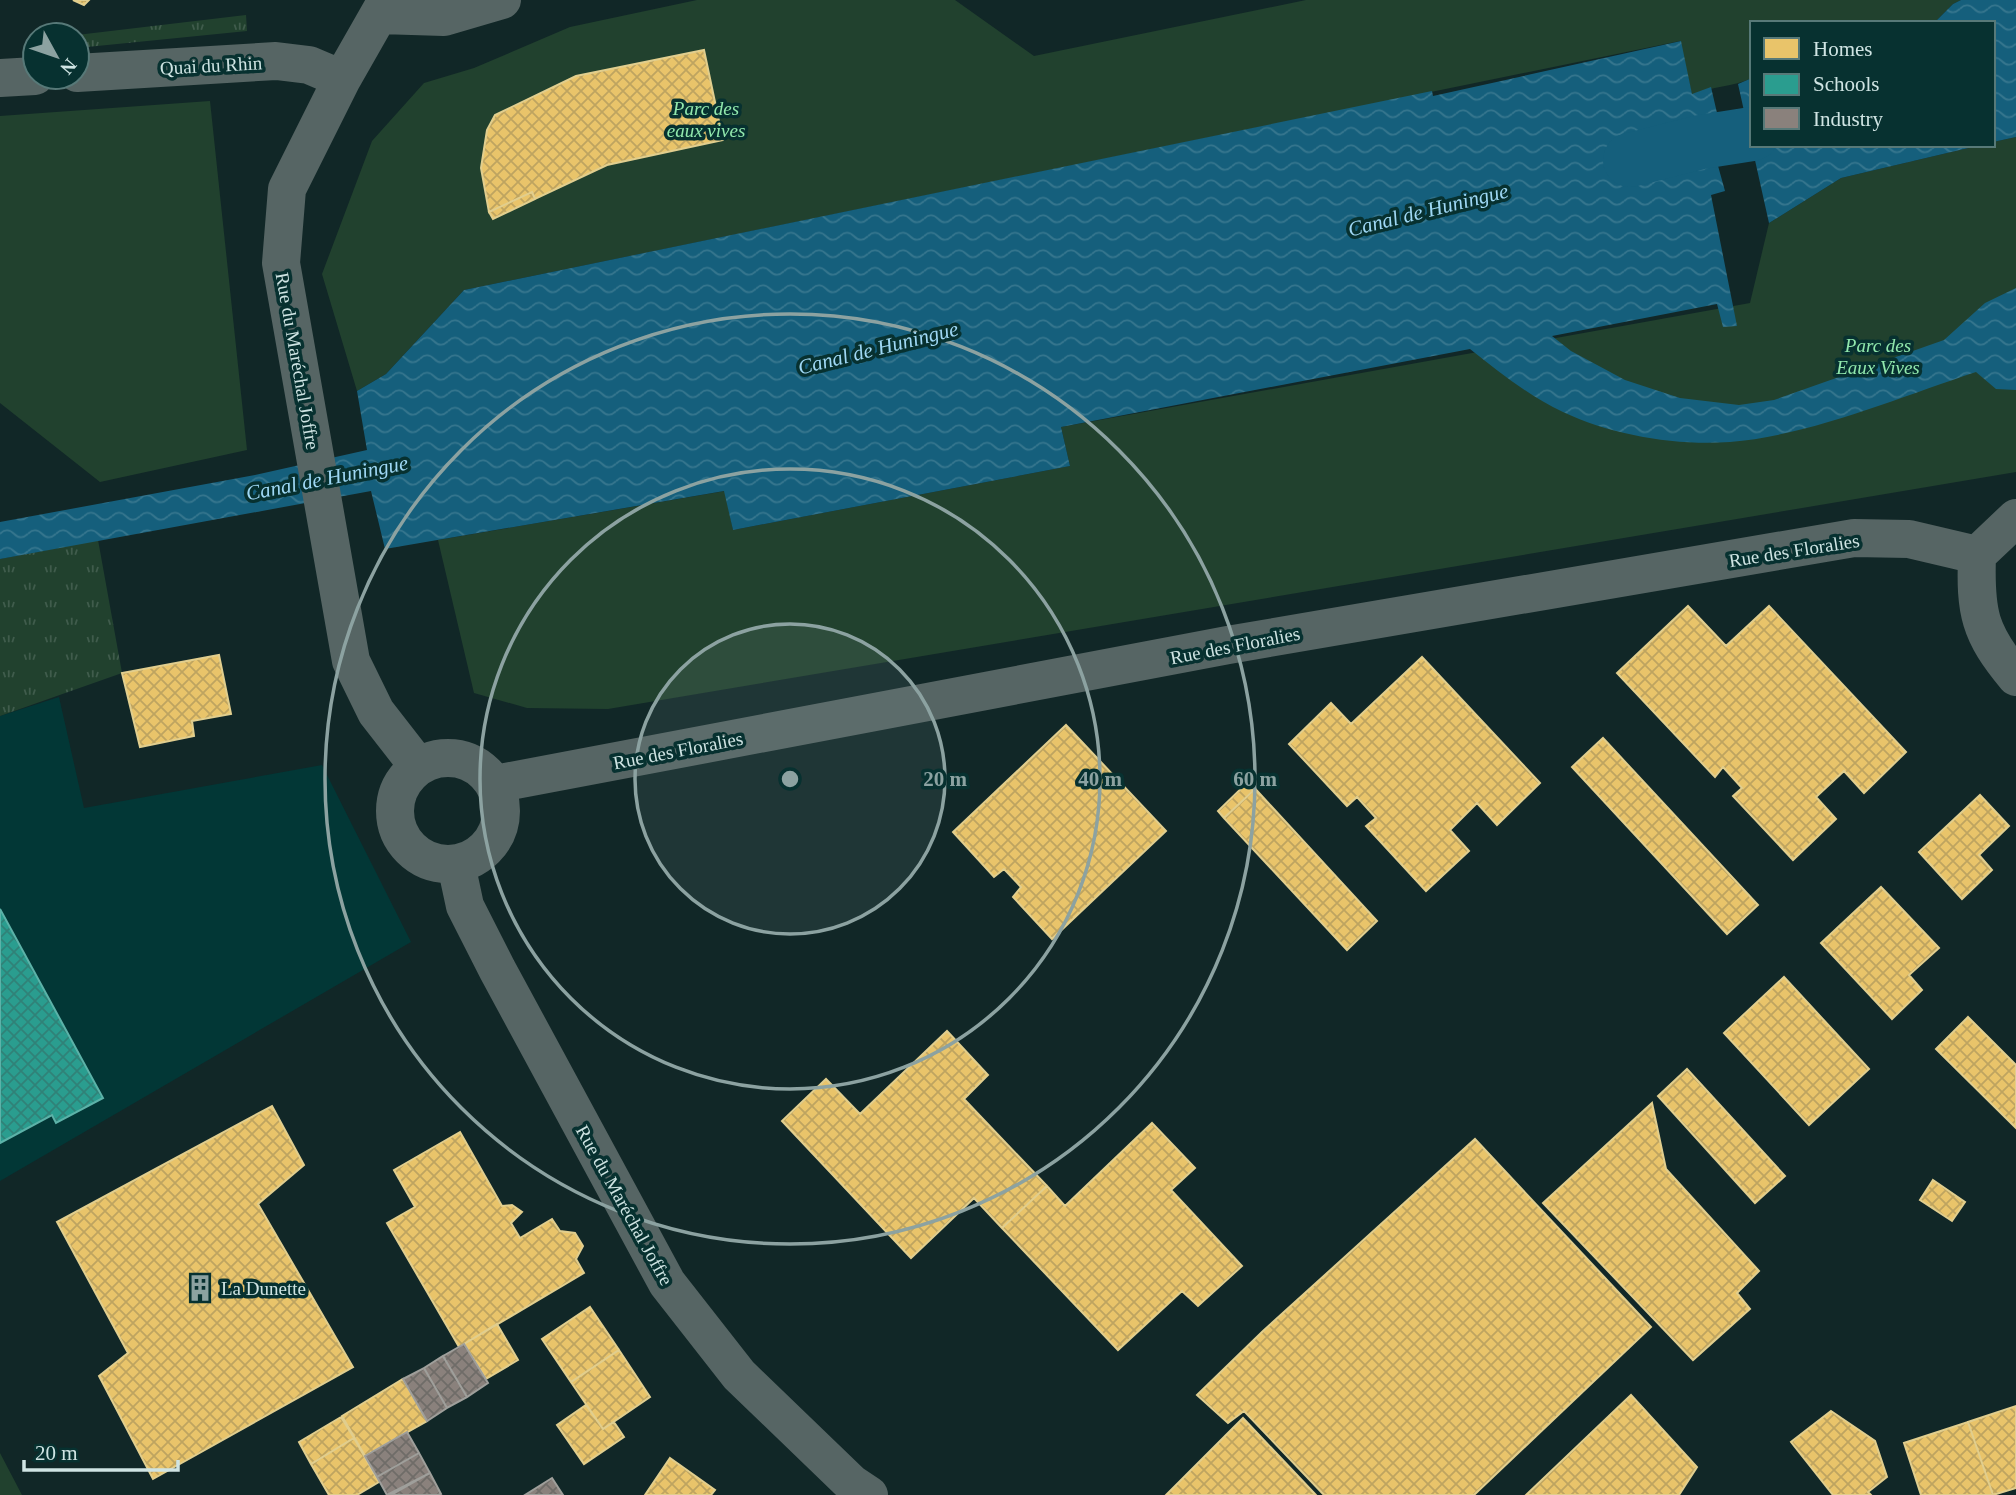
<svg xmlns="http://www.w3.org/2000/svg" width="2016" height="1495" font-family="'Times New Roman',serif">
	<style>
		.built { fill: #023736 }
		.grass { fill: url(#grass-tufts) }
		.park { fill: #21412e }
		.water { fill: url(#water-waves) }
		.homes { fill: url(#homes-cross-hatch); stroke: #e1ce8e; stroke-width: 2 }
		.schools { fill: url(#schools-cross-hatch); stroke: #5cb2a8; stroke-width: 2 }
		.industry { fill: url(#industry-cross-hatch); stroke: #9f9f9b; stroke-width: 2 }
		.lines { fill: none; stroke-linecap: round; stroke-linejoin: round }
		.canal { stroke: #155f7c; stroke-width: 54 }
		.street { stroke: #566564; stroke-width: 38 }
		.ring { fill: none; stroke: #8ca2a1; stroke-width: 3.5 }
		.labels { text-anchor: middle; stroke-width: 7; stroke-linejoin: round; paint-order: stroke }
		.street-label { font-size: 19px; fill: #cfe4e3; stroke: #073130 }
		.park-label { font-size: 19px; font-style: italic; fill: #91e8ad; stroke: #073130 }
		.poi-label { font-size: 19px; fill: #cfe4e3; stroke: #073130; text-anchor: start }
		.water-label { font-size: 21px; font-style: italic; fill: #9fd8f5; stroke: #073130 }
		.centre { fill: #8ca2a1; stroke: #073130; stroke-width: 3.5 }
		.ring-label { font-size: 21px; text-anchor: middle; font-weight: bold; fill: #8ca2a1; stroke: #073130; stroke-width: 7; stroke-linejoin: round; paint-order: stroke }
	</style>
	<defs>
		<pattern id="grass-tufts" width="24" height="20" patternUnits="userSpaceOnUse" patternTransform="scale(1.75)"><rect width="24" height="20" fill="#21412e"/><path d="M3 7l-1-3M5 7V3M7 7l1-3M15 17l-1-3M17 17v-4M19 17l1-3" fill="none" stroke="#405c4c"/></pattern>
		<pattern id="water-waves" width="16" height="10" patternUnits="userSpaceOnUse" patternTransform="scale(1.75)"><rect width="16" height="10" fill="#155f7c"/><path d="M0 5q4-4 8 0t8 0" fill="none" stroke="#36768e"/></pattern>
		<pattern id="homes-cross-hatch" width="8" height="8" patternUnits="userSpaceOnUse" patternTransform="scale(1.75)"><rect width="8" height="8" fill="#e9c46a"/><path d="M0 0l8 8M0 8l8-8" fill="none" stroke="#bea460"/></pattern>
		<pattern id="schools-cross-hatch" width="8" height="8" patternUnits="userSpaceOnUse" patternTransform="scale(1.75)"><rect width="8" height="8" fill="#2a9d8f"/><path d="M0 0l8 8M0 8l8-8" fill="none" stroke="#308278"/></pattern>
		<pattern id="industry-cross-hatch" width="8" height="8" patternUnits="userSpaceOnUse" patternTransform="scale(1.75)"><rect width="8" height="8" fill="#8a817c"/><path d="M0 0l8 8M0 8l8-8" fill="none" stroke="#6f6c68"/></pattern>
	</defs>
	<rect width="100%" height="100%" fill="#112727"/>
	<!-- built -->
	<path class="built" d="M59 697 84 808 322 765 411 942 0 1181V716Z"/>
	<!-- grass -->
	<path class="grass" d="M246 15 247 31 77 48V35Z
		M98 540 122 673 0 716V559Z"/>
	<!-- park -->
	<path class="park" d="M697 0H955L1034 56 1306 0H1961L1953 4 1934 23H1752V78C1733 87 1712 86 1692 95L1680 41 464 290 386 374 357 391 322 274 372 141 424 83 474 68 570 27Z
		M210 101 247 450 100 482 0 403V116Z
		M2016 137V472L608 709 527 708 474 693 438 540 725 491 733 530 1070 466 1061 427 1750 303 1769 223 1841 178 1981 145H1993V142Z
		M0 1453 22 1495H0Z"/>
	<!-- water -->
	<path class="water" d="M1961 0H2016V137L1993 142V23H1934L1953 4Z
		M1681 41 1692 94 1711 87 1720 126 1699 129 1703 158 1715 155 1725 191 1711 195 1737 326 1723 327 1717 304 1552 336 1571 351 1625 380 1680 398 1739 405 1774 400 1944 340 1985 303 2016 288V390L1996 389 1976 372C1900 397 1808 436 1730 442 1676 446 1611 435 1563 412 1529 396 1499 372 1470 349L1061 427 1070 466 733 530 724 491 385 549 371 491 0 559V522L255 475 367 450 357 391 386 374 464 290 1432 91 1433 96Z
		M1752 78V145H1981L1841 178 1769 223 1738 84Z"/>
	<!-- homes -->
	<path class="homes" d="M73 0H89L84 5Z
		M704 50 723 140 607 165 535 199 532 192 489 212 481 168 487 130 495 115 576 76Z
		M532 192 535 199 493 219 489 212Z
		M1688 606 1726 646 1769 606 1906 752 1864 793 1844 771 1816 797 1836 819 1793 860 1733 796 1742 788 1723 767 1715 777 1617 673Z
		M219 655 231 714 192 721 194 736 140 747 122 673Z
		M1422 657 1540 783 1497 825 1477 803 1450 830 1469 851 1426 891 1366 826 1376 818 1357 797 1347 806 1289 744 1331 703 1351 724Z
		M1066 725 1166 831 1052 939 1013 897 1021 887 1004 869 994 877 953 832Z
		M1603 738 1758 905 1727 934 1572 767Z
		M1249 782 1377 921 1347 950 1224 818 1253 791 1246 784Z
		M1246 784 1253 791 1224 818 1218 811Z
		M1980 795 2009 826 1979 855 1992 870 1962 899 1919 852Z
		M1881 887 1939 948 1909 975 1922 990 1892 1019 1821 943Z
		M1784 977 1869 1069 1809 1125 1724 1033Z
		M1968 1017 2016 1065V1128L1936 1049Z
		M947 1031 988 1075 964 1099 1047 1186 1002 1228 974 1198 911 1258 782 1121 826 1079 860 1114Z
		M1687 1069 1785 1176 1755 1203 1658 1096Z
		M1652 1103 1666 1169 1759 1271 1737 1293 1750 1309 1693 1360 1543 1203Z
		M272 1106 304 1165 258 1204 353 1367 153 1479 99 1376 128 1353 57 1222Z
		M1152 1123 1195 1168 1171 1190 1242 1266 1198 1306 1182 1291 1118 1350 1002 1228 1047 1186 1065 1206Z
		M460 1132 502 1206 512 1205 522 1212 511 1223 520 1238 552 1219 560 1231 575 1233 583 1246 576 1259 584 1273 459 1347 387 1223 415 1207 394 1170Z
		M1475 1139 1651 1327 1474 1495H1324L1244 1411 1228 1423 1197 1395 1263 1331Z
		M1933 1180 1965 1202 1952 1221 1920 1200Z
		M590 1307 619 1350 571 1382 542 1339Z
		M497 1324 518 1360 486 1379 464 1344Z
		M619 1350 650 1397 603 1429 571 1382Z
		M403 1379 427 1421 365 1456 342 1416Z
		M1631 1395 1697 1467 1679 1495H1526Z
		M586 1405 603 1429 614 1422 624 1437 584 1464 557 1425Z
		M2016 1406V1488L1993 1495 1968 1422Z
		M1831 1411 1875 1441 1887 1477 1868 1492 1871 1495H1833L1791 1442Z
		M341 1417 354 1438 311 1464 299 1442Z
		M1243 1418 1316 1495H1166Z
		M1968 1422 1993 1495H1921L1904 1443Z
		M354 1438 379 1482 357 1495H329L311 1464Z
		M670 1458 715 1490 711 1495H645Z"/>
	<!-- schools -->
	<path class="schools" d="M0 909 103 1098 56 1123 52 1115 0 1143Z"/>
	<!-- industry -->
	<path class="industry" d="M464 1344 488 1383 467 1397 443 1356Z
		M443 1356 467 1397 447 1408 424 1368Z
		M424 1368 447 1408 427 1421 403 1379Z
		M407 1432 419 1453 377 1477 365 1456Z
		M419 1453 430 1473 387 1495 377 1477Z
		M430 1473 441 1494 438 1495H391Z
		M552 1478 563 1495H525Z"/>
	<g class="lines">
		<!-- canal -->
		<path class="canal" d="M1630 160 1701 142 1752 134"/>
		<!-- street -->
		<path class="street" d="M387 0 342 79 287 189 281 263 351 661 376 712 418 766
			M380 15 444 17 502 0
			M77 73 276 61 309 65 342 79
			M0 78 35 76
			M1977 555C1975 612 1979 633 2016 677
			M1977 555 2016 518
			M395 811a53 53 0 1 1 106 0a53 53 0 1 1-106 0Z
			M495 784 1228 645 1854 538 1909 539 1977 555
			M456 864 465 906 497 969 667 1283 739 1375 851 1483 869 1495"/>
	</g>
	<!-- distance rings -->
	<circle cx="790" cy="779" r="155" fill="#8ca2a1" fill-opacity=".12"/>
	<g class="ring">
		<circle cx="790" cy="779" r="155"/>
		<circle cx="790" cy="779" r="310"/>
		<circle cx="790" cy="779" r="465"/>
	</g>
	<!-- icons -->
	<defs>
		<symbol id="building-bare" viewBox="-9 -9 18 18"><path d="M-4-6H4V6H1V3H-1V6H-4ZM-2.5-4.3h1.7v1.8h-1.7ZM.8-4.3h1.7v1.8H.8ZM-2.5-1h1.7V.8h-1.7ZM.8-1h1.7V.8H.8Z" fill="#8ca2a1" stroke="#073130" stroke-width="2.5" paint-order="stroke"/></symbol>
	</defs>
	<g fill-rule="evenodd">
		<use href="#building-bare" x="181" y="1269" width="38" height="38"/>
	</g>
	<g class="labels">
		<!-- street labels -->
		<g class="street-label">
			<text transform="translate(211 65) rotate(-3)" y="7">Quai du Rhin</text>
			<text transform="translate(298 361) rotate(80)" y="7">Rue du Maréchal Joffre</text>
			<text transform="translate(1794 550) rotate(-9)" y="7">Rue des Floralies</text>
			<text transform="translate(1235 645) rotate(-11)" y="7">Rue des Floralies</text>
			<text transform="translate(678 750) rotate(-11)" y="7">Rue des Floralies</text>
			<text transform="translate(625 1205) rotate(61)" y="7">Rue du Maréchal Joffre</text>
		</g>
		<!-- park labels -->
		<g class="park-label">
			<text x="706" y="115">Parc des<tspan x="706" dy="22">eaux vives</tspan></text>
			<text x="1878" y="352">Parc des<tspan x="1878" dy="22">Eaux Vives</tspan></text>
		</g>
		<!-- poi labels -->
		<g class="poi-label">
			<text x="221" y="1295">La Dunette</text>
		</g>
		<!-- water labels -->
		<g class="water-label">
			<text transform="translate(1428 210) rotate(-14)" y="7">Canal de Huningue</text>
			<text transform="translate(878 348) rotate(-14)" y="7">Canal de Huningue</text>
			<text transform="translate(327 478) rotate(-11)" y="7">Canal de Huningue</text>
		</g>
	</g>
	<circle cx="790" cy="779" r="10" class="centre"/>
	<g class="ring-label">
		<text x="945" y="786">20 m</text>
		<text x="1100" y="786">40 m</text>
		<text x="1255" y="786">60 m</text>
	</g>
	<!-- legend -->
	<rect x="1750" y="21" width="245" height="126" fill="#073130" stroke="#577978" stroke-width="2"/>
	<rect x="1764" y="38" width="35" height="21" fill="#e9c46a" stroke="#577978" stroke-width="2"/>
	<text x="1813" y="56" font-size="21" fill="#cfe4e3">Homes</text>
	<rect x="1764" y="74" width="35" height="21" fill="#2a9d8f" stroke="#577978" stroke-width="2"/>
	<text x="1813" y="91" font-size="21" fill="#cfe4e3">Schools</text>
	<rect x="1764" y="108" width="35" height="21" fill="#8a817c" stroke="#577978" stroke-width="2"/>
	<text x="1813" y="126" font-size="21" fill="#cfe4e3">Industry</text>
	<!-- north arrow -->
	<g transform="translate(56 56) rotate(130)"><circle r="33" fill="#073130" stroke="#577978" stroke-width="2"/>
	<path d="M0-5L12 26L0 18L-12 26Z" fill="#8ca2a1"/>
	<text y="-10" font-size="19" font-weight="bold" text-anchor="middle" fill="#cfe4e3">N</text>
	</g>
	<!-- scale -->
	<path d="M24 1460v10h154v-10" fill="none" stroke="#cfe4e3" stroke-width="3.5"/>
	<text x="35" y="1460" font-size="21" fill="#cfe4e3" stroke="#073130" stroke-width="5" paint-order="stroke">20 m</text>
</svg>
